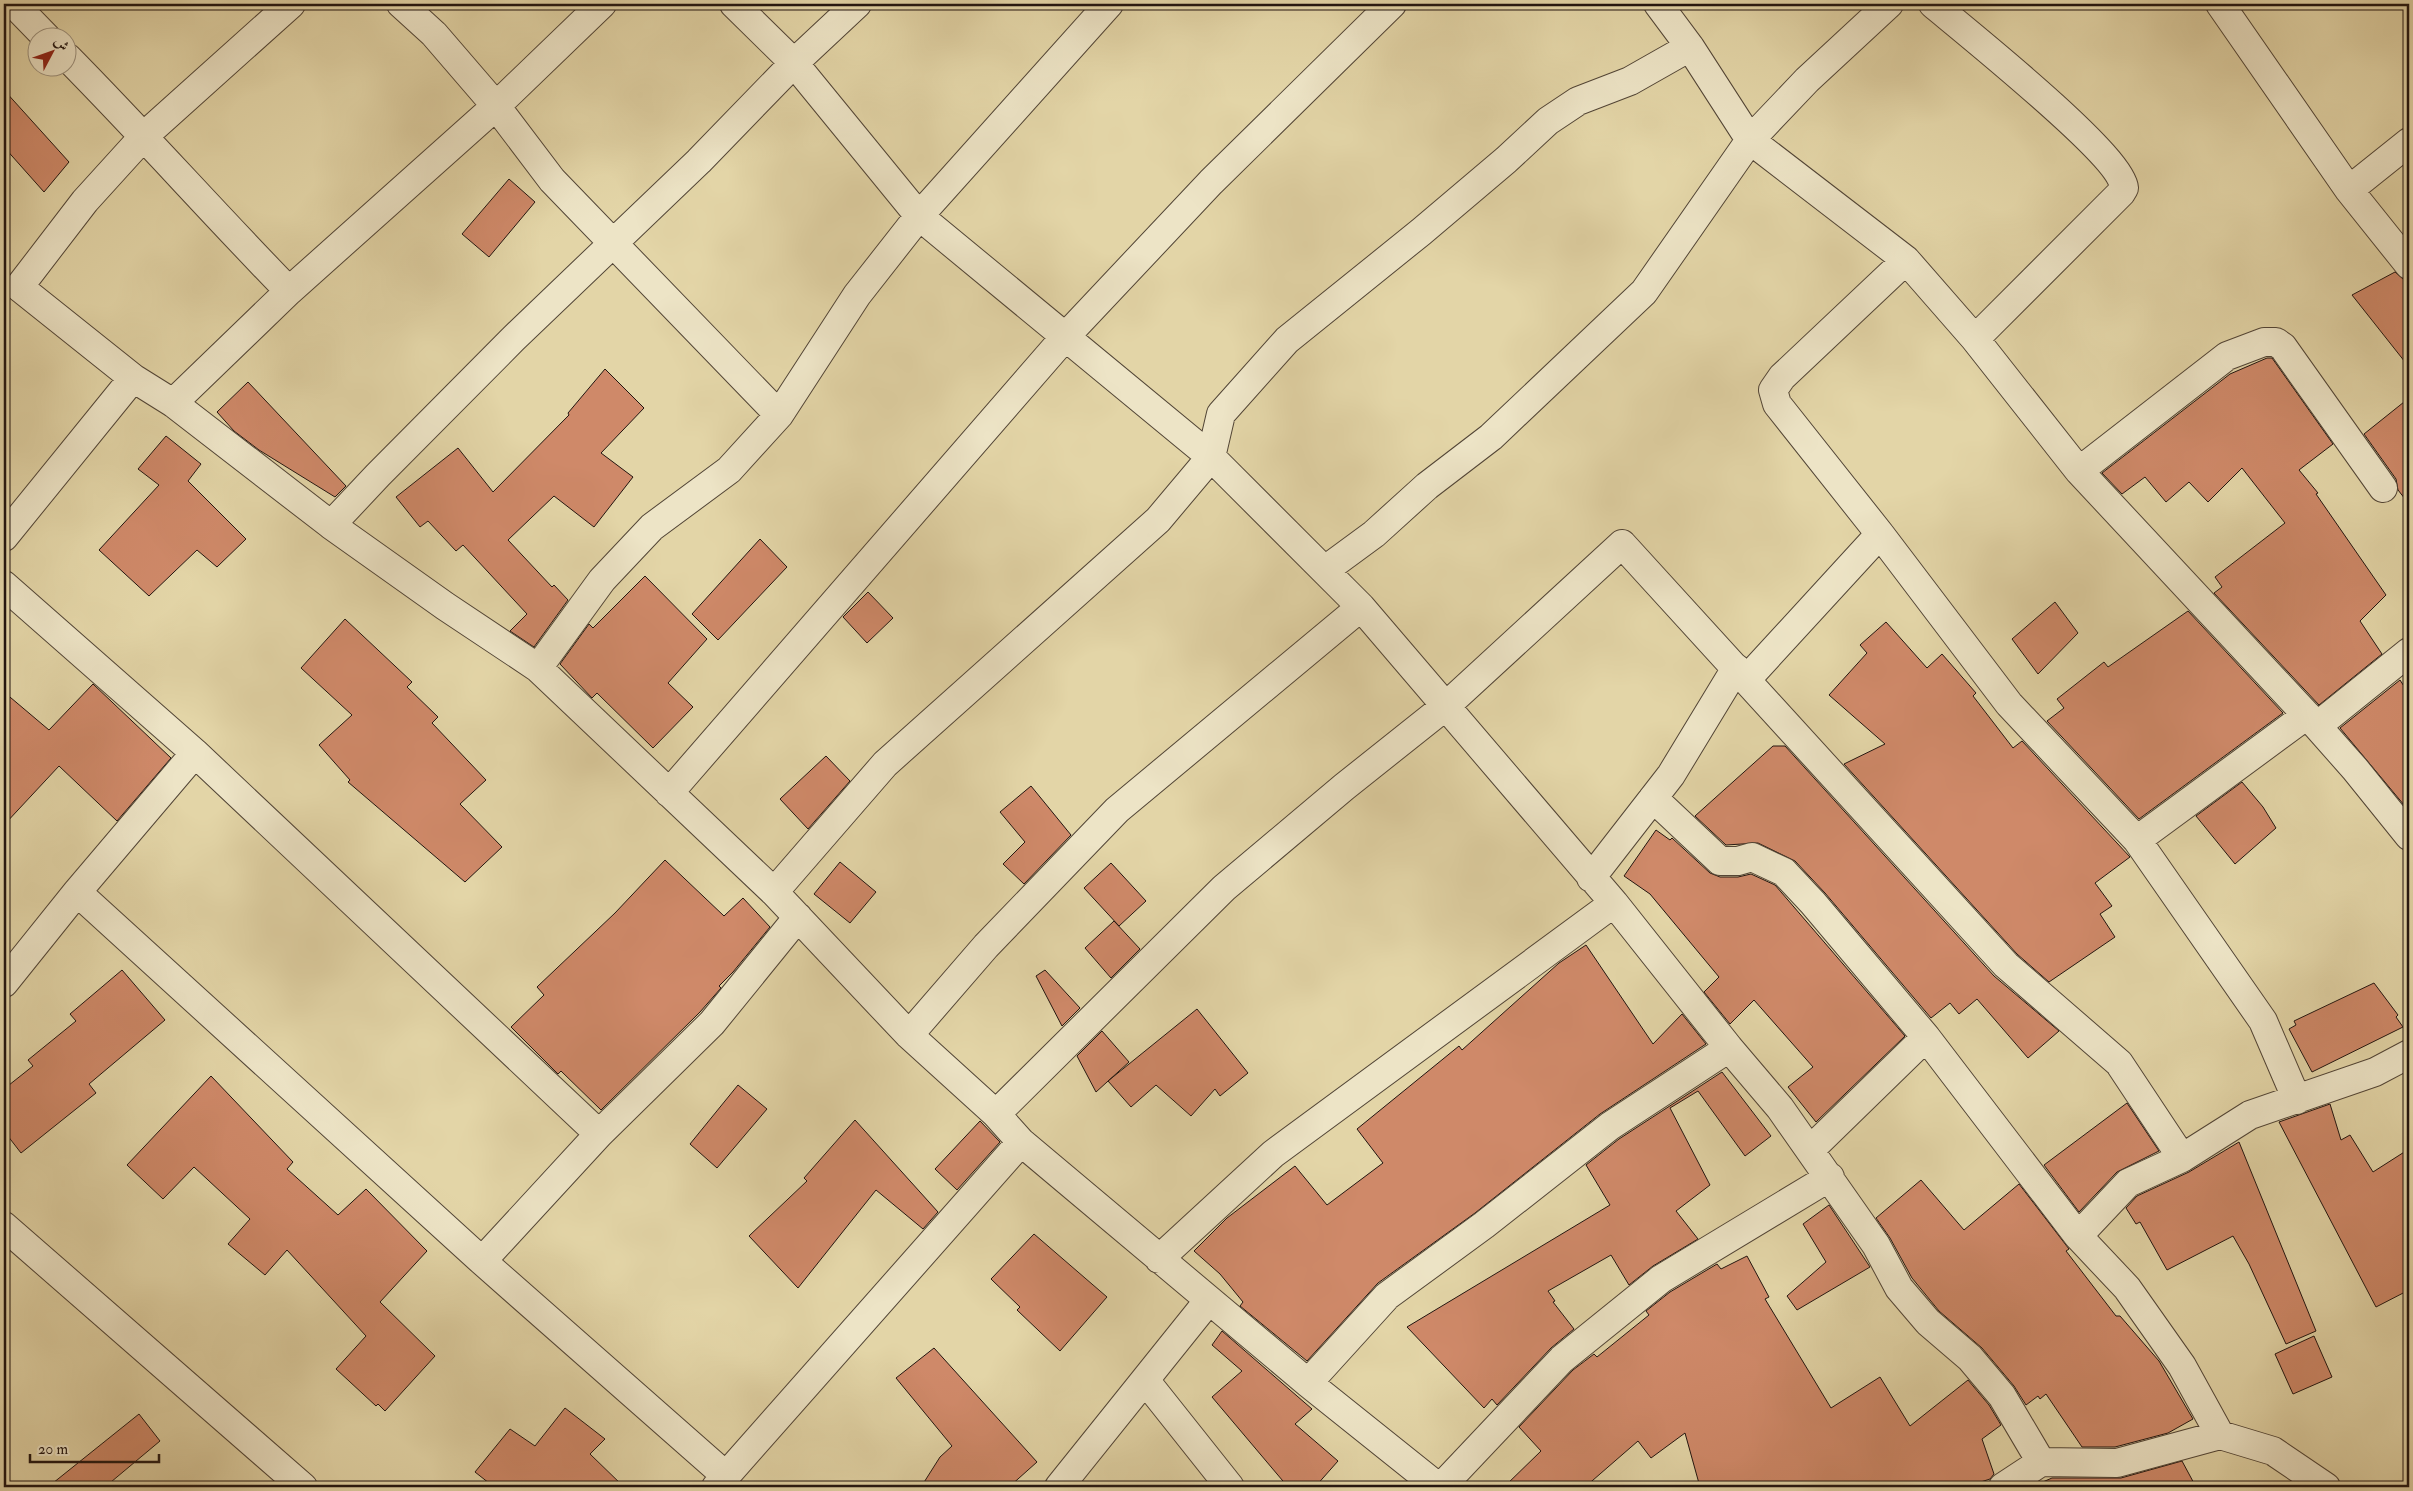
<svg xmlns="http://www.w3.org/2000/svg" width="2413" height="1491" font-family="'IM FELL Double Pica',Amiri,serif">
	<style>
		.building { fill: #cf8969; stroke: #221510 }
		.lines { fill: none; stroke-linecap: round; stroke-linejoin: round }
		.minor-casing { stroke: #524536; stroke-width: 30 }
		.tertiary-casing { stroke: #524536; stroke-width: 30 }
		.minor { stroke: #ede4c6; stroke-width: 28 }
		.tertiary { stroke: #ede4c6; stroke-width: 28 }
	</style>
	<rect width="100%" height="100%" fill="#e3d5a7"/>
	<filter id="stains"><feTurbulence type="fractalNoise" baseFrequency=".004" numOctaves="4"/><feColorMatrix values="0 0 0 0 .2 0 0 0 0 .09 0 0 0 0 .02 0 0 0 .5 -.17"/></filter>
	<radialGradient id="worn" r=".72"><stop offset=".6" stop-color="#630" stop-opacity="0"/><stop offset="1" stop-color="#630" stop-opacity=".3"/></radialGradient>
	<!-- building -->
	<path class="building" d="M4 90 69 162 44 192 4 147Z
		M509 179 535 202 489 257 462 234Z
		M2395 272 2403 279 2409 280V367L2352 295Z
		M2267 358H2272L2333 444 2299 470 2318 493 2316 494 2386 595 2360 621 2382 654 2319 705 2214 593 2222 587 2215 577 2285 523 2242 468 2208 502 2189 482 2166 502 2145 477 2122 494 2102 473 2230 374Z
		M605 369 644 408 601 453 633 477 594 527 554 496 508 540 552 587 554 585 568 600 534 647 510 631 527 614 463 545 456 551 428 521 420 527 396 497 458 448 493 492 569 415 568 413Z
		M248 382 346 486 335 497 259 450 234 431 217 412Z
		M2409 398V504L2398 490 2396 479 2364 434Z
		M166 436 201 464 188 481 246 539 217 567 197 550 149 596 99 550 159 485 138 469Z
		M760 539 787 567 718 640 692 614Z
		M645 576 707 639 668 683 693 707 653 748 597 693 592 698 560 664 589 624 593 628Z
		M868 592 893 618 867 643 843 617Z
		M2055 602 2078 633 2038 674 2012 639Z
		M2188 611 2283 713 2139 819 2047 721 2064 708 2057 699 2104 662 2108 667Z
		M345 619 412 682 407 687 438 717 432 723 486 780 460 804 502 847 465 882 348 782 350 780 319 745 352 715 301 668Z
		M1886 622 1927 668 1942 654 1976 693 1973 696 2013 748 2022 741 2130 857 2095 883 2112 906 2100 914 2115 937 2049 982 2017 954 1844 764 1885 744 1829 695 1867 653 1860 645Z
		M2400 680 2409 694V811L2340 728Z
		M93 684 171 758 117 821 59 766 4 825V692L49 730Z
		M1773 746H1785L1994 976 2059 1031 2028 1058 1977 999 1959 1014 1950 1003 1931 1018 1825 893 1795 861 1758 843 1726 845 1695 816Z
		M826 756 850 781 808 829 780 799Z
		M2242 782 2263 807 2276 828 2235 864 2196 816Z
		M1031 786 1071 835 1024 884 1003 864 1025 842 1000 812Z
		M1656 830 1670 840 1672 838 1710 873 1720 877H1738L1751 874 1775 885 1905 1036 1816 1122 1788 1087 1813 1067 1754 1000 1730 1024 1704 992 1719 977 1650 894 1624 876Z
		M665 860 724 916 743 898 770 927 733 972 719 986 721 988 700 1012 601 1110 561 1071 558 1074 511 1027 544 995 537 987 615 913Z
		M840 862 876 892 850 923 814 894Z
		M1111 863 1146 901 1119 926 1084 888Z
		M1114 921 1140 949 1111 978 1085 948Z
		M1586 945 1653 1044 1682 1014 1706 1044 1600 1114 1475 1213 1378 1283 1307 1361 1240 1306 1243 1302 1220 1274 1194 1251 1227 1218 1295 1166 1327 1205 1383 1163 1357 1129 1459 1046 1462 1050 1559 963Z
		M122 970 165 1020 89 1084 96 1093 21 1153 4 1131V1089L33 1066 28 1060 76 1021 70 1014Z
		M1045 970 1080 1008 1062 1026 1036 976Z
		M2374 983 2398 1015 2396 1017 2403 1027 2312 1072 2289 1029 2296 1025 2294 1021Z
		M1197 1009 1248 1073 1220 1096 1215 1089 1191 1116 1156 1085 1131 1107 1108 1081Z
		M1102 1031 1129 1062 1096 1092 1077 1056Z
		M1722 1072 1771 1136 1745 1156 1698 1091 1670 1108 1710 1185 1676 1211 1698 1239 1653 1266 1629 1285 1611 1255 1548 1291 1555 1301 1553 1302 1574 1329 1551 1348 1497 1405 1492 1399 1484 1408 1407 1327 1610 1205 1586 1165 1619 1139Z
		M211 1076 293 1162 287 1169 338 1215 366 1189 427 1251 380 1302 435 1356 385 1411 378 1404 376 1406 336 1369 366 1336 287 1250 265 1275 228 1244 250 1219 194 1167 163 1199 127 1165Z
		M738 1085 767 1109 717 1168 690 1144Z
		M2127 1103 2159 1151 2117 1172 2079 1212 2044 1165Z
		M2330 1104 2341 1140 2350 1135 2373 1172 2409 1149V1290L2376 1307 2279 1122Z
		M855 1120 938 1212 923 1229 876 1190 798 1288 749 1236 807 1181 804 1178Z
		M980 1121 1000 1142 957 1190 935 1169Z
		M2239 1142 2316 1331 2286 1344 2249 1264 2233 1236 2167 1270 2140 1222 2136 1224 2126 1208 2137 1196 2189 1172Z
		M1921 1180 1964 1230 2019 1184 2069 1249 2066 1251 2116 1316H2120L2159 1361 2193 1419 2168 1433 2115 1447H2082L2046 1394 2040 1399 2038 1396 2026 1405 2014 1386 1982 1348 1939 1311 1912 1278 1890 1238 1876 1218Z
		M1829 1205 1870 1267 1797 1310 1787 1296 1826 1262 1803 1224Z
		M1034 1234 1107 1297 1060 1351 1017 1310 1020 1307 991 1279Z
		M1747 1256 1769 1297 1765 1299 1831 1408 1880 1377 1910 1426 1968 1380 1989 1405 2001 1425 1982 1439 1994 1474 1990 1479 1965 1487H1700L1685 1433 1651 1458 1638 1441 1585 1487H1504L1541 1451 1519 1427 1573 1370 1594 1354 1597 1357 1649 1315 1646 1311 1670 1292 1717 1264 1721 1269Z
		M1222 1331 1312 1409 1295 1424 1338 1461 1315 1487H1288L1212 1397 1242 1371 1212 1345Z
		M2314 1336 2332 1377 2293 1394 2275 1354Z
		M934 1348 1037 1462 1009 1487H921L940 1457 952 1446 896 1378Z
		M565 1408 605 1439 590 1454 624 1487H494L475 1472 510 1429 535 1446Z
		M139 1414 160 1441 105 1487H48Z
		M2182 1461 2196 1487H2031L2052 1478H2121Z"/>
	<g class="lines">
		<defs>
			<path id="minor" d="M14 4 47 38
				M401 4 434 34 496 106 552 180 779 415
				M734 4 794 63 919 216 1211 457 1361 607 1614 903 1729 1048 1780 1108 1876 1245 1899 1288 1928 1322 1970 1358 2002 1396 2041 1462
				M1658 4 1690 47 1750 140 1906 260 1975 339 2079 471 2317 726 2355 769 2409 836
				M1933 4C1964 30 2122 156 2124 188L2121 193 1975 339
				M2220 4 2349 190 2409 265
				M68 58C143 134 214 214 289 291
				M2349 190 2409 142
				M1906 260 1782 377 1773 390 1777 404 1880 534 2009 704 2137 840 2263 1021 2297 1100
				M133 378 19 287 85 201 144 136 291 4
				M173 403 289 291 496 106 602 4
				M2079 471 2227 356 2264 342H2276L2283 347 2383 488
				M331 525 378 475 513 339 699 161 794 63 857 4
				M4 537 133 378 173 403 331 525 445 606 538 668 774 892 909 1035 996 1114 1021 1142 1308 1383 1438 1487
				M1325 570 1374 534 1427 486 1491 437 1644 292 1750 140 1807 80 1889 4
				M4 585 195 753 599 1134
				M538 668 602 580 652 527 729 470 779 415 857 295 919 216 1109 4
				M1746 680 1880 534
				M2317 726 2409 652
				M669 793 1065 337 1211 182 1392 4
				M1653 798 1720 861H1738L1752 857 1784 872 1813 903 1926 1037 2078 1236 2127 1288 2182 1366 2220 1435
				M2137 840 2307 715
				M1591 878 1671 775 1736 668
				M77 892 482 1261 725 1475
				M774 892 885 764 1158 520 1211 457 1221 414 1287 340 1421 232 1506 160 1548 121 1578 101 1630 81 1690 47
				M4 983 77 892 195 753
				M909 1035 986 946 1117 810 1361 607
				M996 1114 1224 888 1344 787 1447 705 1622 544 2006 965 2119 1063 2182 1158
				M1810 1150 1926 1037
				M2078 1236 2128 1183 2182 1158 2250 1115 2375 1072 2409 1054
				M1159 1259 1273 1154 1614 903
				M482 1261 599 1134 712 1023 798 917
				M1145 1380 1230 1487
				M1308 1383 1387 1296 1484 1225 1610 1126 1729 1048
				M716 1487 1021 1142
				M1059 1487 1209 1300
				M1441 1487 1562 1359 1661 1279 1830 1177
				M2003 1487 2041 1462 2117 1463 2220 1435 2273 1451 2326 1487"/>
			<path id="tertiary" d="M4 1226 303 1487"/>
		</defs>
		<!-- minor casing -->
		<use href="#minor" class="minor-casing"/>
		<!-- tertiary casing -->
		<use href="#tertiary" class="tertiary-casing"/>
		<!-- minor -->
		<use href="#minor" class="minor"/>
		<!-- tertiary -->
		<use href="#tertiary" class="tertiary"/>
	</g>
	<!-- margin -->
	<rect width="2413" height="1491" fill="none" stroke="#e3d5a7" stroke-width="20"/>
	<rect x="5" y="5" width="2403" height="1481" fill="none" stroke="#221510" stroke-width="2.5"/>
	<rect x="10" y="10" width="2393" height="1471" fill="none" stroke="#221510"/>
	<!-- north arrow -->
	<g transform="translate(52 52) rotate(49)"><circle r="24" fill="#ede4c6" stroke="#9c917d"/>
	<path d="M0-4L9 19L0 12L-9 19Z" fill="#8f2418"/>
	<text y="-8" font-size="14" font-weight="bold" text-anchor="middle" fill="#221510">ش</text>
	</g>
	<!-- scale -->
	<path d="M30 1454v8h129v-8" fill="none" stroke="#221510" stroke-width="2.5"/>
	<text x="38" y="1454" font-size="15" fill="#221510" stroke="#ede4c6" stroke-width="4" paint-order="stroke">20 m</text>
	<rect width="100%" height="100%" filter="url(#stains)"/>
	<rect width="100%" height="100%" fill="url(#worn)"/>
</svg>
